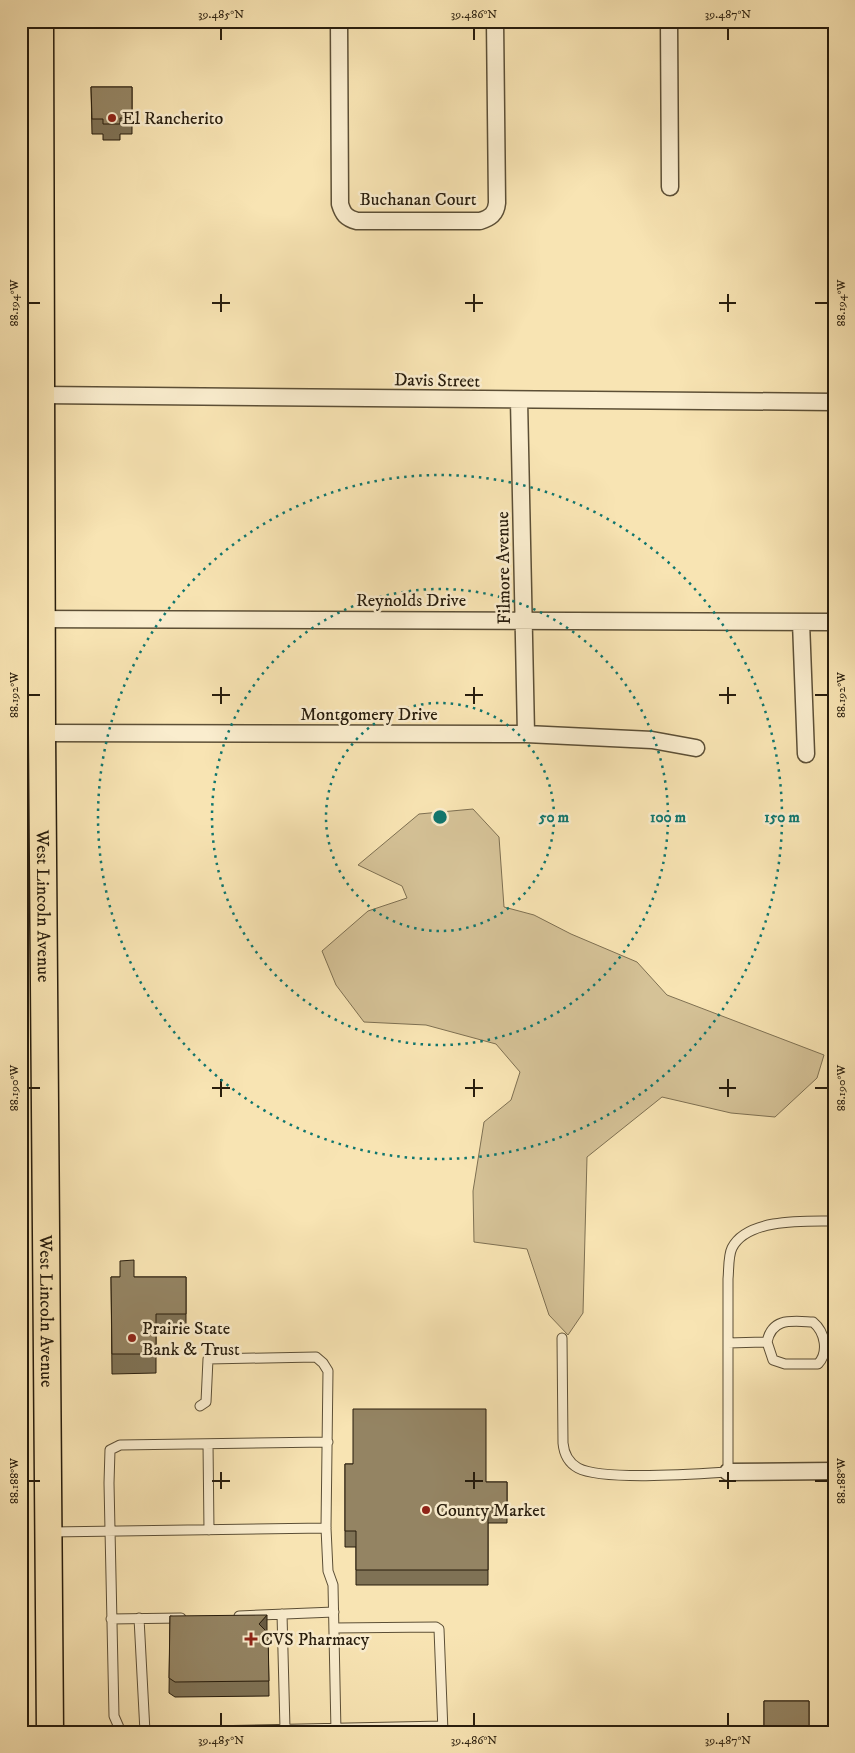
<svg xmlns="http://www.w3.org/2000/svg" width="855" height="1753" font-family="'IM FELL DW Pica',serif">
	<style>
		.green { fill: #d5c297; stroke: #7e7052 }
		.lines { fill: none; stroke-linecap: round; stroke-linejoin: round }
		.service-casing { stroke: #5c4f36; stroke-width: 11 }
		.minor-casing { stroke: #5c4f36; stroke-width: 19 }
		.primary-casing { stroke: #281d0d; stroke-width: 29 }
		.service { stroke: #faedce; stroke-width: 9 }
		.minor { stroke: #faedce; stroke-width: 16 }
		.primary { stroke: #f8e4b3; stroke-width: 26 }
		.wall { fill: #7f7255; stroke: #281d0d }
		.shaded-wall { fill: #685c45; stroke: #281d0d }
		.building { fill: #948463; stroke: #281d0d }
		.ticks { fill: none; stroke: #281d0d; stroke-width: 2 }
		.ring { fill: none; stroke: #0f766e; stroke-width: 2.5; stroke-dasharray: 2.5 5 }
		.poi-dot { fill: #8f2418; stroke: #faedce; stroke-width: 2 }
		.labels { text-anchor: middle; stroke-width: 5; stroke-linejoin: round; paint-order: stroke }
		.poi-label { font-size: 18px; fill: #281d0d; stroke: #faedce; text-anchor: start }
		.street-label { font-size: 18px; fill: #281d0d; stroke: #faedce }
		.centre { fill: #0f766e; stroke: #faedce; stroke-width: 2.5 }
		.ring-label { font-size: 15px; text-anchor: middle; font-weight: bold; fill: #0f766e; stroke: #faedce; stroke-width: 5; stroke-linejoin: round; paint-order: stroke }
		.neatline { fill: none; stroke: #281d0d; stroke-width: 2 }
		.ticks-label { font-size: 12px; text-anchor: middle; fill: #281d0d }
	</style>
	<rect width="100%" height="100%" fill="#f8e4b3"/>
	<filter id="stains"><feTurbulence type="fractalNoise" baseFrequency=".004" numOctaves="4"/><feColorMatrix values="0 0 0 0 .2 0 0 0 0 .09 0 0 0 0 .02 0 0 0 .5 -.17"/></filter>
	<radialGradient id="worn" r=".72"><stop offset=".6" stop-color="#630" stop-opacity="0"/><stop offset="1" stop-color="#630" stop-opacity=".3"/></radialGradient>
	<!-- green -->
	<path class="green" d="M473 809 499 837 504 907 534 915 571 934 637 962 667 995 824 1055 817 1078 775 1117 731 1113 662 1097 587 1157 583 1313 568 1335 549 1315 527 1249 474 1242 473 1191 484 1122 511 1100 520 1072 496 1044 426 1025 364 1022 336 985 322 951 368 911 407 898 402 886 358 865 419 814Z"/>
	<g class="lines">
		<defs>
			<path id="service" d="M21 382H38
				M562 1338 563 1443C564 1454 569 1463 578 1468 602 1481 697 1474 728 1472V1279C729 1270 728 1256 732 1248 747 1218 806 1221 834 1221
				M728 1343 767 1342C772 1317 792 1321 813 1322 825 1332 829 1352 818 1364H785L773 1360 767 1342
				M200 1406 206 1402 208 1359 316 1357 323 1363 328 1371 326 1528 328 1571 333 1585 336 1732
				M208 1444 209 1530
				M51 1532 326 1528
				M282 1614 285 1729
				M239 1616 334 1612
				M139 1618 145 1732
				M111 1619 181 1618
				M334 1628 436 1627 439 1629 443 1732
				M121 1732 114 1716 109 1483 110 1450 120 1445 328 1442
				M162 1732 443 1726"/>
			<path id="minor" d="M339 21 340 204C343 214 346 218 357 221H480C490 218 496 214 497 203L495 21
				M669 21 670 187
				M40 395 834 402
				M519 400 526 734
				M21 619 834 622
				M801 622 806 754
				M42 733 526 734 652 740 696 748
				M728 1472 834 1471"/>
			<g id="primary">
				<path id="s1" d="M40 21 42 733 50 1732"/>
			</g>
		</defs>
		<!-- service casing -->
		<use href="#service" class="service-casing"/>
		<!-- minor casing -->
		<use href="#minor" class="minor-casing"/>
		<!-- primary casing -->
		<use href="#primary" class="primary-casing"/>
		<!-- service -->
		<use href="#service" class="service"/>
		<!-- minor -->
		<use href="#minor" class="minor"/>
		<!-- primary -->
		<use href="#primary" class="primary"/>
	</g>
	<!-- wall -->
	<path class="wall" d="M91 87H132V134H120V140H103V134H92Z
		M111 1277H186V1334H156V1373L112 1374Z
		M345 1464H353L486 1482H507V1523H488V1585H356V1547H345Z
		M170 1616 267 1631 268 1633 269 1696 175 1697 169 1693Z
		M764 1701H809V1732H764Z"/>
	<!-- shaded-wall -->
	<path class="shaded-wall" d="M267 1615V1631L259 1639V1624Z"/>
	<!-- building -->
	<path class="building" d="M91 87H132V118H120V124H103V119H92Z
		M134 1260V1277H186V1314H156V1354H112L111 1277H120V1261Z
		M353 1409H486V1482H507V1508H488V1570H356V1531H345V1464H353Z
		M267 1615 259 1624 268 1633 269 1681 175 1682 169 1678 170 1616Z
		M764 1701H809V1729H764Z"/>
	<!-- ticks -->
	<path class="ticks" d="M221 28V40M474 28V40M728 28V40M221 294V312M474 294V312M728 294V312M28 303H40M212 303H230M465 303H483M719 303H736M815 303H828M221 687V704M474 687V704M728 687V704M28 695H40M212 695H230M465 695H483M719 695H736M815 695H828M221 1079V1097M474 1079V1097M728 1079V1097M28 1088H40M212 1088H230M465 1088H483M719 1088H736M815 1088H828M221 1472V1489M474 1472V1489M728 1472V1489M28 1481H40M212 1481H230M465 1481H483M719 1481H736M815 1481H828M221 1713V1726M474 1713V1726M728 1713V1726"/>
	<!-- distance rings -->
	<g class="ring">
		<circle cx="440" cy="817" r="114"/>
		<circle cx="440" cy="817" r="228"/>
		<circle cx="440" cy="817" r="342"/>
	</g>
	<!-- markers -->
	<g class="poi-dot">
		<circle cx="112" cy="118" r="5"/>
		<circle cx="132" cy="1338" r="5"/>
		<circle cx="426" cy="1510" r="5"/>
		<path d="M248.5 1631.5h5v5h5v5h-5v5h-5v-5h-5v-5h5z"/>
	</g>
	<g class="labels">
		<!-- poi labels -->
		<g class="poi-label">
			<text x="122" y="124">El Rancherito</text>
			<text x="142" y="1334">Prairie State<tspan x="142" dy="21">Bank &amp; Trust</tspan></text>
			<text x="436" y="1516">County Market</text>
			<text x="261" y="1645">CVS Pharmacy</text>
		</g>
		<!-- street labels -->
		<g class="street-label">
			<text x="418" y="205">Buchanan Court</text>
			<text transform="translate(437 380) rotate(1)" y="6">Davis Street</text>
			<text transform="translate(503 568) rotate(-91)" y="6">Filmore Avenue</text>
			<text x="411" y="606">Reynolds Drive</text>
			<text x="369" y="720">Montgomery Drive</text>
			<text dy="6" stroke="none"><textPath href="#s1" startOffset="885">West Lincoln Avenue</textPath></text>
			<text dy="6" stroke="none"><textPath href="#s1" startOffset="1290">West Lincoln Avenue</textPath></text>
		</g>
	</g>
	<circle cx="440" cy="817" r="8" class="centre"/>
	<g class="ring-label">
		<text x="554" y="822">50 m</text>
		<text x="668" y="822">100 m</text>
		<text x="782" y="822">150 m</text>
	</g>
	<!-- margin -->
	<rect width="855" height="1753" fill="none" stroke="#f8e4b3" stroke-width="55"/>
	<rect x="28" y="28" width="800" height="1698" class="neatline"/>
	<g class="ticks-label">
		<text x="221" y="18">39.485°N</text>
		<text x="474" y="18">39.486°N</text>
		<text x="728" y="18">39.487°N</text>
		<text transform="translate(841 303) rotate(-90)" y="4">88.194°W</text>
		<text transform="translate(14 303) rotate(-90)" y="4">88.194°W</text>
		<text transform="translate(14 695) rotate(-90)" y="4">88.192°W</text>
		<text transform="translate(841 695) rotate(-90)" y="4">88.192°W</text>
		<text transform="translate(841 1088) rotate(-90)" y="4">88.190°W</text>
		<text transform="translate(14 1088) rotate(-90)" y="4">88.190°W</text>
		<text transform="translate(841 1481) rotate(-90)" y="4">88.188°W</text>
		<text transform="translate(14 1481) rotate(-90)" y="4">88.188°W</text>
		<text x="221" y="1744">39.485°N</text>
		<text x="474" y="1744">39.486°N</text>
		<text x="728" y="1744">39.487°N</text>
	</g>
	<rect width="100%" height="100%" filter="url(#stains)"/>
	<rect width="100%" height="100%" fill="url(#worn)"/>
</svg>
